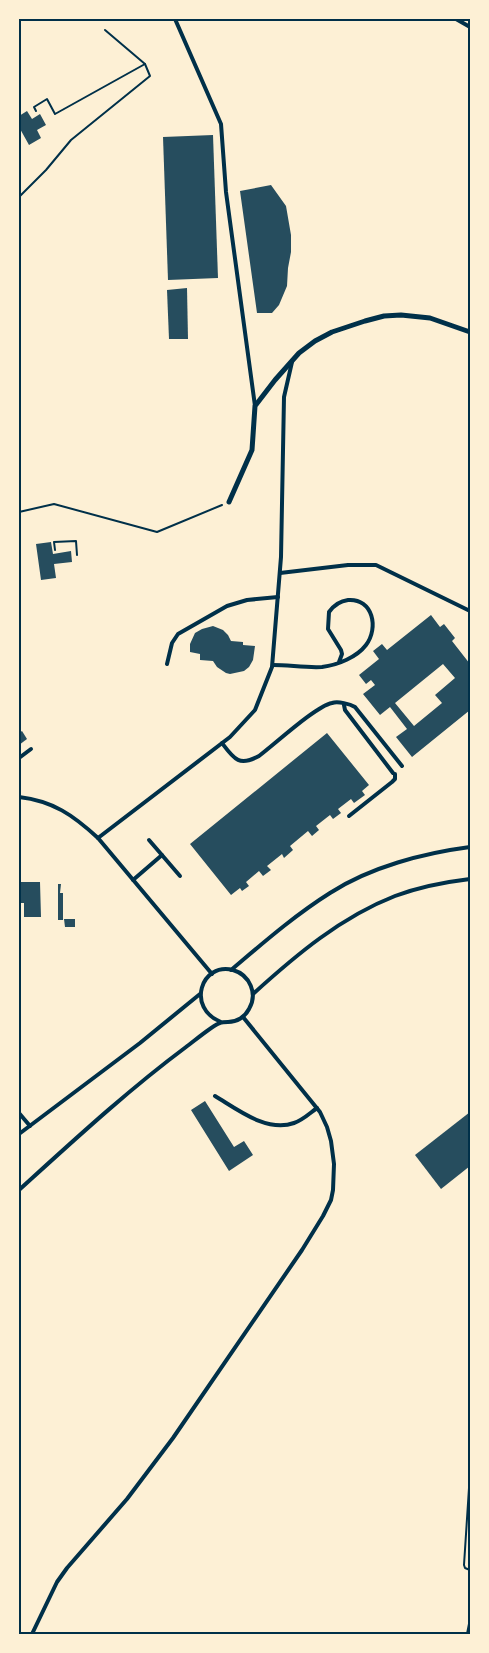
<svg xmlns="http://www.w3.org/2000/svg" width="489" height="1653" viewBox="0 0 489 1653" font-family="'Zilla Slab',serif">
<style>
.building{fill:#264d5e;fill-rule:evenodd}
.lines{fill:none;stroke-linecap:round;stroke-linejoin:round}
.path{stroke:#003049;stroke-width:2}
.service{stroke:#003049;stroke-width:4}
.minor{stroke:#003049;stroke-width:5}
.neatline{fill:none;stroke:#003049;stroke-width:2}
</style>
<rect width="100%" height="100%" fill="#fdf0d5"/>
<g class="building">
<polygon points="27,111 32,119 40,114 46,125 37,130 41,138 29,145 19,127 19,116"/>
<polygon points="213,135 218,278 168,280 163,137"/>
<polygon points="271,185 286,206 291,235 291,252 288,268 287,286 279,305 272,313 257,313 240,191"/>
<polygon points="187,288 188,339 169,339 167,290"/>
<polygon points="51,542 53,554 71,551 72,562 54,564 56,578 41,580 36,544"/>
<path d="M431 615 440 627 444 624 455 638 452 641 470 664V710L412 757 396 737 407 729 390 707 380 715 363 694 375 685 371 680 366 684 359 675 379 659 373 651 382 644 387 650ZM443 664 455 678 435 695 442 703 414 726 395 703Z"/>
<polygon points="213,626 223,630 228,635 231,641 243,642 243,645 255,646 253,660 249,667 244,671 230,674 226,673 217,667 213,661 200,660 200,654 190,652 190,644 195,633 202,629"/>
<polygon points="22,731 27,739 19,745 19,733"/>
<polygon points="327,733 369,785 362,791 365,795 354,803 351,799 338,809 341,813 333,819 330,815 316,826 319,830 312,836 308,831 290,846 293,850 284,858 282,854 267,866 271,870 263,876 259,871 246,882 249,886 242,891 240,888 231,895 190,844"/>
<polygon points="19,882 40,882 41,917 24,917 24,903 19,903"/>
<polygon points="58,884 61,884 60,893 63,893 63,920 58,920"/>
<polygon points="64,919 75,919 75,927 65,927"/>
<polygon points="205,1101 234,1147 244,1141 253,1155 229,1171 191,1110"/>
<polygon points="470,1112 470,1166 441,1189 415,1155"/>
</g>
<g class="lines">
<g class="path">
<polyline points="36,111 34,107 47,99 55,114 145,64"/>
<polyline points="19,197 46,170 71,140 150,76 145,64 105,30"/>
<polyline points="19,512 54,504 157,532 222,505"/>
<polyline points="55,550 54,542 76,541 77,555"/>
<polyline points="469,1488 464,1565 465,1568 470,1570"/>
</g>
<g class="service">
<polyline points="175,19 221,124 226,192 255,406"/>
<polyline points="456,19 470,27"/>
<polyline points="280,573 348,565 376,565 470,611"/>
<polyline points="167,664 172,643 178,634 227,606 247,600 278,597"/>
<path d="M273 665C289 665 306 668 322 667 338 665 357 657 366 645 379 628 373 598 348 600 340 601 334 605 329 612L328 629 341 650 342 654 339 662"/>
<polyline points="344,705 345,710 393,773"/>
<path d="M222 743C234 759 239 767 259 756 275 744 316 706 332 703 338 701 350 704 355 707L402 766"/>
<polyline points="19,758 31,749"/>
<path d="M19 797C53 801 73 815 98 838L212 974"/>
<polyline points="349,816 392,782 395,779 395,774"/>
<polyline points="98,838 230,737 255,710 272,667 281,557 284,397 292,362"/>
<polyline points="149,840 180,876"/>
<polyline points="133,880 162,855"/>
<path d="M231 970C263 943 295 915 330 893 370 867 424 853 470 847"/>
<path d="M253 994C296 955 341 917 395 896 419 887 445 882 470 879"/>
<path d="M215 1096C237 1109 267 1133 294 1123 303 1120 310 1113 317 1108"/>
<polyline points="19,1113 30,1126"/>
<polyline points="19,1134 140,1043 200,994"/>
<path d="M19 1190C73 1141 127 1091 186 1047 193 1042 213 1025 220 1023 222 1022 226 1022 228 1022 237 1022 245 1017 249 1009 258 994 250 975 233 970 201 962 186 1008 221 1022"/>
<polyline points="32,1634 57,1582 67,1568 127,1499 173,1438 302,1250 323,1216 331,1200 333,1190 334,1164 331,1141 327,1127 320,1112 243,1017"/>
<polyline points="468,1634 470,1624"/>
</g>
<polyline class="minor" points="229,502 252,450 255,406 275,380 299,353 315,341 332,332 365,321 384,316 401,315 430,318 470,332"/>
</g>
<rect width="489" height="1653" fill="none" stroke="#fdf0d5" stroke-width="40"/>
<rect x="20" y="20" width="449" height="1613" class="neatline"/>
</svg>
